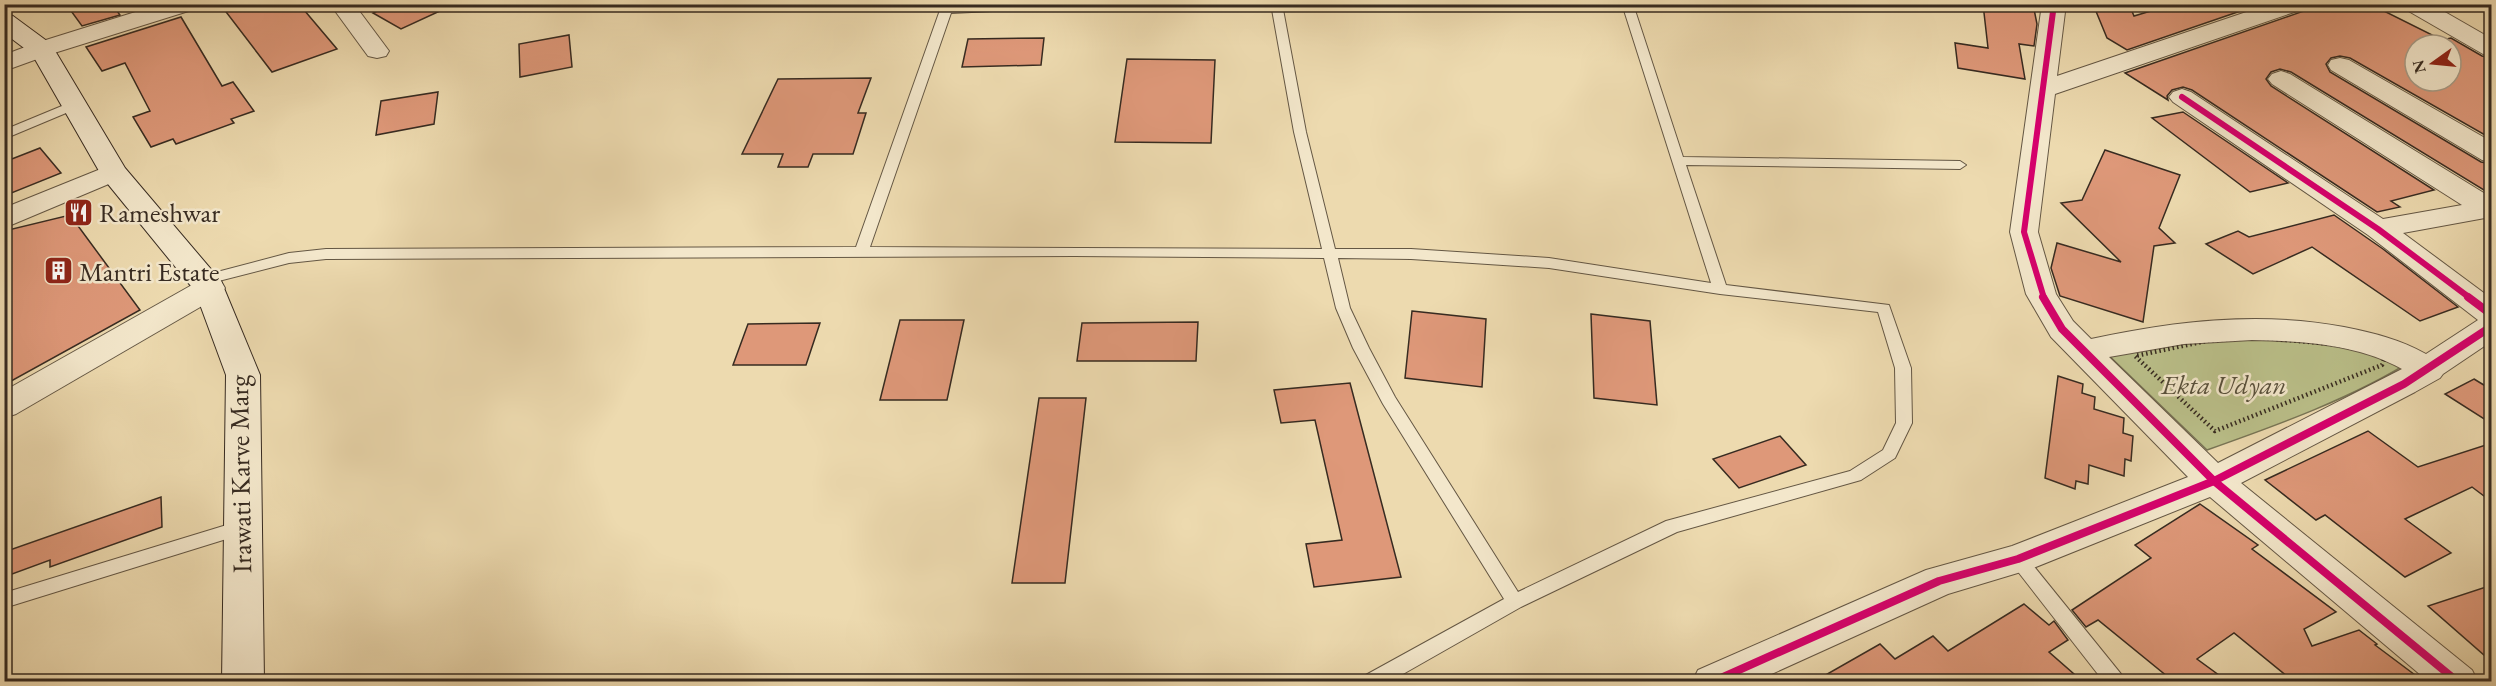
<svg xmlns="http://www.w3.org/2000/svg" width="2496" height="686" viewBox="0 0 2496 686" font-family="'EB Garamond',serif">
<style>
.green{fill:#babf89;stroke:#787555;stroke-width:1.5}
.building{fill:#de9879;stroke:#372b21;stroke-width:1.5;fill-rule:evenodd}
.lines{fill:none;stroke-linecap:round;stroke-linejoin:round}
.service-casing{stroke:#645744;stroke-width:2}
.minor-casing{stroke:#645744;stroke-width:2}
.secondary-casing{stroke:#372b21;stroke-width:2}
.path{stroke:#372b21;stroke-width:4.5;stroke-dasharray:1.5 3;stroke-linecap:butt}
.service{fill:#f3e7cb;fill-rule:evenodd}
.minor{fill:#f3e7cb;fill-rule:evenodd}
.secondary{fill:#f3e7cb;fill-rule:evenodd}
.cycleway-far1-casing{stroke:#f3e7cb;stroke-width:9}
.cycleway-casing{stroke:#f3e7cb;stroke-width:12}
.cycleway-far1{stroke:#d6006c;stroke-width:6}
.cycleway{stroke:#d6006c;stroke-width:8}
.labels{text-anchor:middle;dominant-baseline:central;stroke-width:5;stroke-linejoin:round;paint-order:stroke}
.poi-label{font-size:27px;fill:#372b21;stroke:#f3e7cb;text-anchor:start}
.park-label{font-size:27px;font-style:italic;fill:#58503b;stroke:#f3e7cb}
.street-label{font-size:27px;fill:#372b21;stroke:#f3e7cb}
</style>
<rect width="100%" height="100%" fill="#eddaaf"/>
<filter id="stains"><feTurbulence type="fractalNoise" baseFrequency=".00333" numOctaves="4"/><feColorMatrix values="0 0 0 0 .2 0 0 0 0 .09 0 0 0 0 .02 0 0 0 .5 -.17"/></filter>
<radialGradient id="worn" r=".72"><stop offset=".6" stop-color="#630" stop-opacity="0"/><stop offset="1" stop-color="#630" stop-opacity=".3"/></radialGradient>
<path class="green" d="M2214 328 2416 358C2356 397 2275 426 2207 450L2100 347Z"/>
<g class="building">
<polygon points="66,4 112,4 120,15 82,26"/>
<polygon points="220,4 299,4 337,49 272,72"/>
<polygon points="393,4 455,4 401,29 373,13"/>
<polygon points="1983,4 2033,4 2037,24 2034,46 2019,44 2025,79 1958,68 1955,43 1988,48"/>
<polygon points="2093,4 2129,4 2134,16 2174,4 2261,4 2127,50 2107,38"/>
<path d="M2308 4H2370L2442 40 2451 38 2482 56 2492 58V139L2350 58 2340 56 2331 58 2326 64 2330 72 2481 162 2492 164V195L2291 72 2280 69 2271 72 2266 79 2271 86 2434 190 2391 201 2400 207 2377 212 2192 90 2183 87 2172 90 2167 96 2168 100 2125 73 2304 11ZM2415 45H2451V81H2415Z"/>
<polygon points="181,17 222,86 233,82 254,111 231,119 234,123 176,144 173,139 151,147 133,117 150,111 125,63 102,71 86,47"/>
<polygon points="569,35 572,67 520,77 519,44"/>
<polygon points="1044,38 1041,65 962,67 968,39"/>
<polygon points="1127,59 1215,60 1211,143 1115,142"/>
<polygon points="871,78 858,113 866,113 853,154 813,154 808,167 778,167 783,154 742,154 778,79"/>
<polygon points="438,92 434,124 376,135 381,101"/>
<polygon points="2183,112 2288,183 2250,192 2152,118"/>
<polygon points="40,148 61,173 4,196 4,162"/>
<polygon points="2105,150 2180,175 2159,228 2175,243 2154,246 2143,322 2060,296 2051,268 2057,243 2121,262 2061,203 2082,200"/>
<polygon points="70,215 140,310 4,385 4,231"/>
<polygon points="2334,215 2383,249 2458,307 2420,321 2312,247 2253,274 2206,244 2238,231 2249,237"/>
<polygon points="1412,311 1486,319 1482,387 1405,378"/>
<polygon points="1591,314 1650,321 1657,405 1594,398"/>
<polygon points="900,320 964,320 947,400 880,400"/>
<polygon points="1198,322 1196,361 1077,361 1082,323"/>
<polygon points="820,323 806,365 733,365 748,324"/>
<polygon points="2058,376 2083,384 2082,393 2095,397 2094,409 2124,418 2123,433 2133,436 2131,461 2125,459 2124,476 2089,465 2088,484 2076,481 2075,489 2045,478"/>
<polygon points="2474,379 2492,390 2492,424 2445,394"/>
<polygon points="1350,383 1401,577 1314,587 1306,544 1342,540 1315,420 1281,423 1274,390"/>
<polygon points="1039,398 1086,398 1065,583 1012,583"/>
<polygon points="2368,431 2418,467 2492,443 2492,502 2472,487 2405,519 2451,553 2405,577 2325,515 2316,520 2265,480"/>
<polygon points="1780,436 1806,465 1739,488 1713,459"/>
<polygon points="161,497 162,527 50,567 50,560 4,577 4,552"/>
<polygon points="2200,504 2258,545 2252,549 2336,612 2304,629 2312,646 2359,630 2377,644 2375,645 2423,681 2293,681 2234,633 2197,659 2227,681 2173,681 2098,620 2086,627 2072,610 2151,558 2135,545"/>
<polygon points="2492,585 2492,662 2428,606"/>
<polygon points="2024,604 2049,625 2054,621 2068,640 2049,652 2082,681 1815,681 1880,644 1895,659 1933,636 1948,651"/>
</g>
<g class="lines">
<defs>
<g id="service">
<path d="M993 4H1082L1077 7 951 13 870 247 1322 249 1294 132 1271 4H1282L1306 132 1335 249H1411L1549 258 1711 283 1622 4H1633L1683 157 1960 161 1966 165 1960 169 1686 165 1726 285 1889 305 1911 368 1912 423 1895 458 1861 480 1677 532 1521 607 1389 682H1362L1364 676 1504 599 1383 404 1353 348 1336 308 1324 258 1074 256 326 259 289 263 203 285 196 280 198 277 289 253 326 249 856 247 940 10 946 7ZM1338 258 1411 259 1549 268 1720 294 1878 312 1895 368 1896 423 1883 450 1850 471 1666 521 1518 592 1395 397 1369 348 1350 308Z"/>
<polygon points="74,101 78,102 78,108 4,139 4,130"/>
<polygon points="243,520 249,522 252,527 249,532 4,608 4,593"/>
<polygon points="2018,552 2024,554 2121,674 2123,682 2104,682 2012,564 2009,559 2012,554"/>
</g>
<g id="minor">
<polygon points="161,4 198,4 195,9 51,54 4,71 4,55 33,44"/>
<polygon points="330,4 354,4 389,51 386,56 377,58 368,56"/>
<path d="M2042 4H2066L2057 76 2270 4H2306L2303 9 2055 94 2038 232 2056 294 2073 321 2091 339C2175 321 2259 311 2344 327 2374 333 2399 339 2426 354L2478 320 2368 235 2173 102 2169 97 2173 92 2182 89 2191 92 2383 219 2462 205 2272 84 2268 79 2272 74 2281 71 2290 74 2492 198V220L2485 218 2403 233 2492 299V341L2443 374 2440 378 2415 392 2241 483 2472 670 2478 682H2429L2210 497 2031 569 1948 594 1754 682H1692L1698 670 1926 570 2012 546 2188 477 2051 337 2026 294 2010 232ZM2252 340C2302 341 2358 344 2402 369L2218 463 2109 357 2184 344Z"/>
<polygon points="2402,4 2431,4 2492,39 2492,56 2483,54 2405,9"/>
<polygon points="2340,58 2349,60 2492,142 2492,162 2482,160 2331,70 2328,65 2331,60"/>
<polygon points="113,164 123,166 127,172 123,178 4,228 4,208"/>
<polygon points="210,278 221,281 225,288 221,295 16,414 4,418 4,391 199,281"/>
</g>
<polygon id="secondary" points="4,14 13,16 51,44 125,168 221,281 260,375 264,682 222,682 226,375 195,291 103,178 32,54 4,33"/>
</defs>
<use href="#service" class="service-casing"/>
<use href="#minor" class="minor-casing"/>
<use href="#secondary" class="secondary-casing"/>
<polygon class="path" points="2254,337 2332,344 2386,354 2382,365 2215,431 2135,356 2206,341"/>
<use href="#service" class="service"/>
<use href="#minor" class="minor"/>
<use href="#secondary" class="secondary"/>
<defs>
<g id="cycleway-far1">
<polyline points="2182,97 2378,229 2470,298"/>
<polyline points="2044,298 2024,232 2054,4"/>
</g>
<g id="cycleway">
<polyline points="2043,297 2062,329 2214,481 2458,682"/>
<polyline points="2468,297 2492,315"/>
<polyline points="1712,682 1939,581 2018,559 2214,481 2404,384 2492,326"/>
</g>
</defs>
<use href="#cycleway-far1" class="cycleway-far1-casing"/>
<use href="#cycleway" class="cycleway-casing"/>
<use href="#cycleway-far1" class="cycleway-far1"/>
<use href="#cycleway" class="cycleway"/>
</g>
<defs>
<symbol id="restaurant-square" viewBox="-11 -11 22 22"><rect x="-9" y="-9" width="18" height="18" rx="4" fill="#8f2418" stroke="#f3e7cb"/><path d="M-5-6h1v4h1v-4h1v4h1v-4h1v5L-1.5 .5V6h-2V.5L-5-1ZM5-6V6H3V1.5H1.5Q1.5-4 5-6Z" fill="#fff"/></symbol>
<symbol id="building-square" viewBox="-11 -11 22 22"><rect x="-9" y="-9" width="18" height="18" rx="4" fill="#8f2418" stroke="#f3e7cb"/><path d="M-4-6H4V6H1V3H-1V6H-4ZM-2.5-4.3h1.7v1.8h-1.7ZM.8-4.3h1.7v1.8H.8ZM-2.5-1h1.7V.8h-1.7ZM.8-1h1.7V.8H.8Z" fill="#fff"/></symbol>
</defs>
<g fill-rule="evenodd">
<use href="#restaurant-square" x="62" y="196" width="33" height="33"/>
<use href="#building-square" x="42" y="254" width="33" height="33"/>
</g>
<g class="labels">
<g class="poi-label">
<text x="99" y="212">Rameshwar</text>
<text x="79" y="271">Mantri Estate</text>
</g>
<g class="park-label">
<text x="2224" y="384">Ekta Udyan</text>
</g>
<g class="street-label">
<text transform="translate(240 474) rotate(-91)">Irawati Karve Marg</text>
</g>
</g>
<rect width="2496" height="686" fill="none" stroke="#eddaaf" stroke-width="24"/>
<rect x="6" y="6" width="2484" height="674" fill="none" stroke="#372b21" stroke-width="3"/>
<rect x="12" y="12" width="2472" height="662" fill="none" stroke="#372b21" stroke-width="1.5"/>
<g transform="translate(2433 63) rotate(255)"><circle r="28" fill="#f3e7cb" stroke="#a89c87" stroke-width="1.5"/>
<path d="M0-4.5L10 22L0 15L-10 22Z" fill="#8f2418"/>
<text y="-9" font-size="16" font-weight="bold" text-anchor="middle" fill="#372b21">N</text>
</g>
<rect width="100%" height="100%" filter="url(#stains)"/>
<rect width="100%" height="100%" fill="url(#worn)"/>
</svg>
